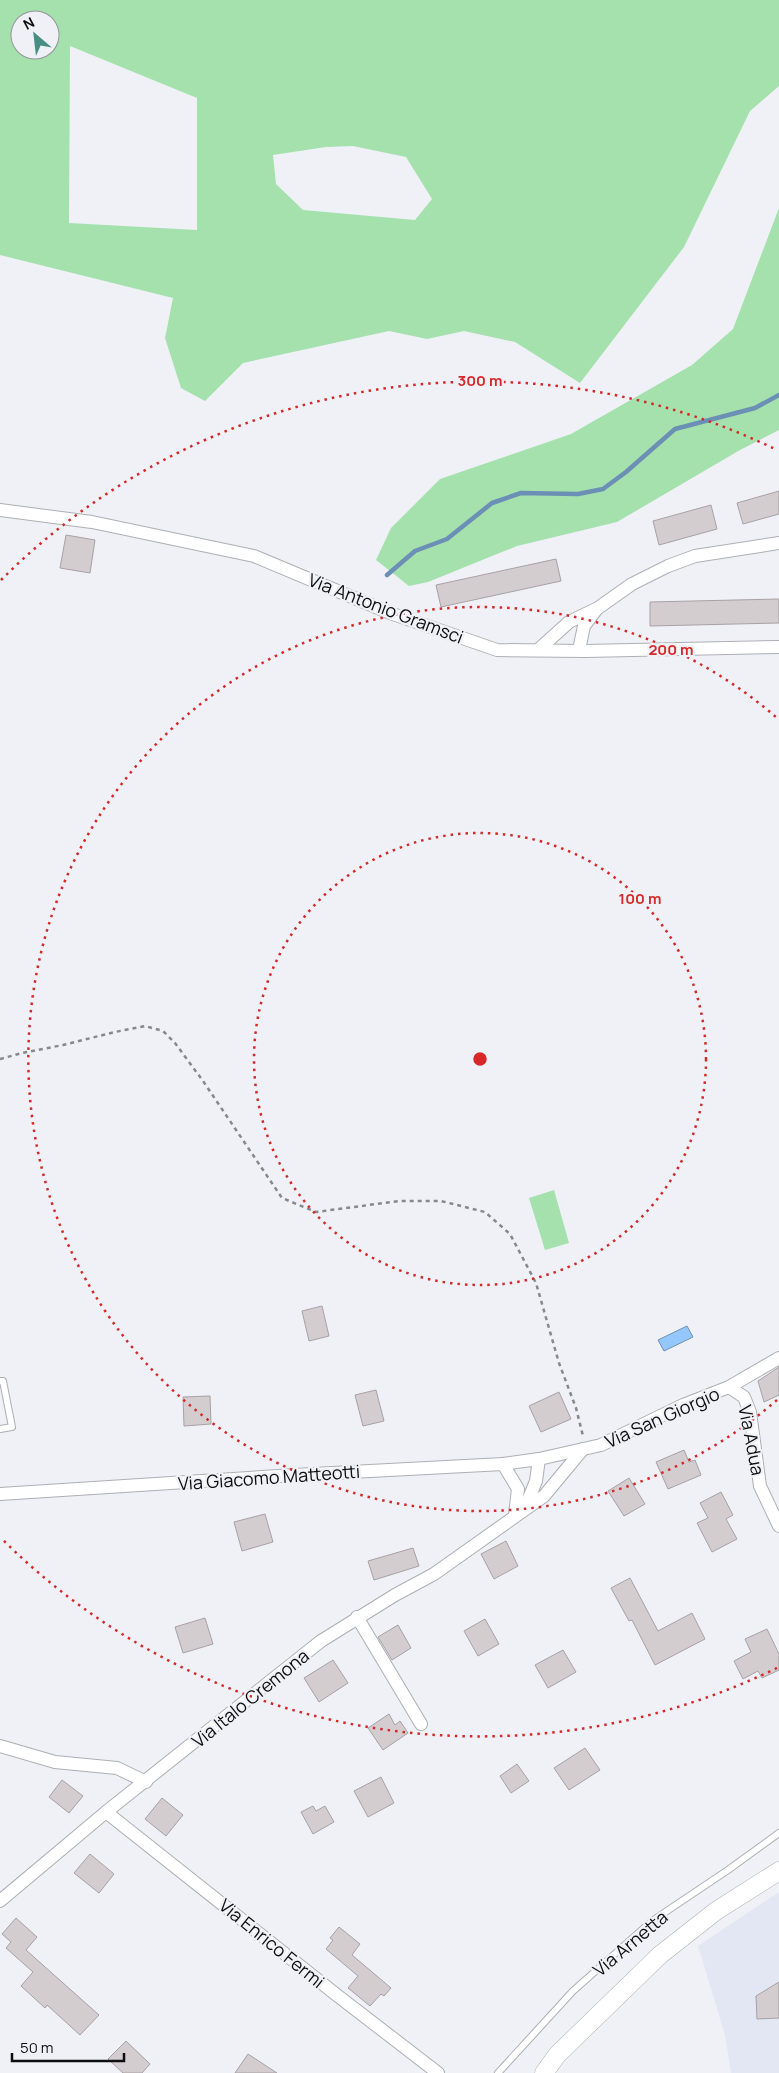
<svg xmlns="http://www.w3.org/2000/svg" width="779" height="2073" viewBox="0 0 779 2073" font-family="Manrope,sans-serif">
<style>
.built{fill:#e3e7f4}
.green{fill:#a4e1ad;fill-rule:evenodd}
.water{fill:#94c8fc;stroke:#6c90b5}
.lines{fill:none;stroke-linecap:round;stroke-linejoin:round}
.stream{stroke:#6c90b5;stroke-width:4.5}
.building{fill:#d4cdd0;stroke:#a7a1a4}
.lane-casing{stroke:#adafb4;stroke-width:8}
.street-casing{stroke:#adafb4;stroke-width:14}
.secondary-casing{stroke:#adafb4;stroke-width:19}
.path{stroke:#87888c;stroke-width:2.5;stroke-dasharray:4 4;stroke-linecap:butt}
.lane{stroke:#fff;stroke-width:6}
.street{stroke:#fff;stroke-width:12}
.secondary{stroke:#fff;stroke-width:18}
.ring{fill:none;stroke:#d62828;stroke-width:2.5;stroke-dasharray:2.5 5}
.labels{text-anchor:middle;dominant-baseline:central;stroke-width:4.5;stroke-linejoin:round;paint-order:stroke}
.street-label{font-size:18px;fill:#0e0e10;stroke:#eff1f7}
.centre{fill:#d62828;stroke:#eff1f7;stroke-width:2.5}
.ring-label{font-size:15px;text-anchor:middle;font-weight:bold;fill:#d62828;stroke:#eff1f7;stroke-width:4.5;stroke-linejoin:round;paint-order:stroke}
</style>
<rect width="100%" height="100%" fill="#eff1f7"/>
<polygon class="built" points="779,1892 779,2073 731,2073 725,2035 698,1946"/>
<g class="green">
<path d="M0 0H779V86L750 111 684 247 580 383 515 342 464 331 427 339 389 331 243 363 205 401 181 388 165 338 173 298 0 255ZM20 20H50V50H20ZM70 46 197 98V230L69 223ZM353 146 406 157 432 199 415 220 303 210 276 184 273 155 326 147Z"/>
<polygon points="779,208 779,430 740,450 617,522 517,546 428,582 409,586 376,560 391,528 440,479 571,434 692,365 733,329"/>
<polygon points="554,1190 569,1243 545,1250 529,1198"/>
</g>
<polygon class="water" points="687,1326 693,1337 664,1351 658,1340"/>
<g class="lines">
<polyline class="stream" points="387,575 415,551 447,539 492,503 521,493 578,494 603,489 626,472 675,429 755,408 779,395"/>
</g>
<g class="building">
<polygon points="779,491 779,514 743,524 737,503"/>
<polygon points="711,505 717,529 659,545 653,521"/>
<polygon points="66,535 95,540 90,573 60,568"/>
<polygon points="556,559 561,581 441,607 436,585"/>
<polygon points="779,599 779,623 650,626 650,602"/>
<polygon points="322,1306 329,1336 309,1341 302,1311"/>
<polygon points="779,1367 779,1395 764,1402 758,1381"/>
<polygon points="376,1390 384,1421 363,1426 355,1395"/>
<polygon points="559,1392 571,1419 541,1432 529,1406"/>
<polygon points="210,1396 211,1424 184,1426 183,1397"/>
<polygon points="684,1450 689,1462 695,1460 701,1475 668,1489 656,1462"/>
<polygon points="629,1478 645,1504 624,1516 608,1491"/>
<polygon points="721,1492 733,1515 726,1519 737,1539 712,1552 697,1523 708,1518 700,1503"/>
<polygon points="265,1514 273,1542 242,1551 234,1522"/>
<polygon points="506,1541 518,1566 494,1579 481,1554"/>
<polygon points="413,1548 419,1566 374,1580 368,1561"/>
<polygon points="630,1578 658,1631 692,1613 705,1639 655,1665 632,1620 629,1621 611,1588"/>
<polygon points="205,1618 213,1644 183,1653 175,1627"/>
<polygon points="485,1619 499,1644 478,1656 464,1631"/>
<polygon points="398,1625 411,1648 392,1660 378,1637"/>
<polygon points="767,1629 779,1654 779,1670 762,1678 758,1671 743,1679 734,1661 751,1652 745,1639"/>
<polygon points="563,1650 576,1672 548,1688 535,1665"/>
<polygon points="333,1660 348,1683 319,1702 304,1678"/>
<polygon points="389,1714 395,1725 400,1721 408,1733 383,1750 368,1728"/>
<polygon points="585,1748 600,1770 569,1790 554,1768"/>
<polygon points="517,1764 529,1781 511,1793 500,1776"/>
<polygon points="381,1777 394,1803 368,1817 354,1791"/>
<polygon points="62,1780 83,1796 69,1813 49,1797"/>
<polygon points="162,1798 183,1815 166,1836 145,1819"/>
<polygon points="313,1806 316,1811 325,1806 334,1822 313,1834 301,1812"/>
<polygon points="90,1854 114,1874 99,1893 74,1873"/>
<polygon points="16,1918 37,1937 26,1950 99,2015 80,2035 47,2005 45,2008 21,1986 33,1972 6,1948 11,1942 2,1934"/>
<polygon points="339,1927 360,1944 352,1955 391,1988 384,1996 381,1994 370,2006 348,1988 358,1976 326,1949 333,1940 330,1938"/>
<polygon points="779,1982 779,2018 757,2019 756,1996"/>
<polygon points="126,2041 150,2064 142,2073 123,2073 108,2059"/>
<polygon points="248,2054 277,2073 235,2073"/>
</g>
<g class="lines">
<defs>
<g id="lane">
<polyline points="0,1381 3,1381 12,1427 0,1429"/>
<polyline points="498,2073 573,1991 652,1921 728,1870 779,1833"/>
</g>
<g id="street">
<polyline points="0,510 92,522 254,556 390,613 497,650 585,651 779,647"/>
<polyline points="538,650 569,622 598,608 632,584 668,566 695,556 779,543"/>
<polyline points="579,650 584,626 596,610"/>
<polyline points="729,1387 744,1397 750,1412 760,1486 779,1526"/>
<polyline points="503,1464 518,1489 515,1515"/>
<polyline points="0,1494 294,1475 503,1464 539,1459 601,1445 683,1405 729,1387 779,1358"/>
<polyline points="525,1508 536,1481 539,1459"/>
<polyline points="357,1617 421,1724"/>
<polyline points="0,1746 55,1762 117,1768 146,1782"/>
<polyline points="106,1812 338,1996 438,2073"/>
<polyline points="0,1901 106,1812 321,1641 395,1595 434,1574 544,1496 583,1449"/>
</g>
<polyline id="secondary" points="544,2073 557,2055 660,1955 716,1911 779,1871"/>
</defs>
<use href="#lane" class="lane-casing"/>
<use href="#street" class="street-casing"/>
<use href="#secondary" class="secondary-casing"/>
<polyline class="path" points="0,1059 22,1053 63,1045 115,1032 145,1026 163,1031 175,1043 203,1081 282,1198 316,1212 399,1201 441,1201 485,1212 510,1234 536,1283 559,1363 576,1408 583,1436"/>
<use href="#lane" class="lane"/>
<use href="#street" class="street"/>
<use href="#secondary" class="secondary"/>
</g>
<g class="ring">
<circle cx="480" cy="1059" r="226"/>
<path d="M777 1400A452 452 0 1 1 777 718"/>
<path d="M777 1668A678 678 0 0 1 1 1538M1 580A678 678 0 0 1 777 450"/>
</g>
<g class="labels">
<g class="street-label">
<text transform="translate(386 608) rotate(21)">Via Antonio Gramsci</text>
<text transform="translate(662 1417) rotate(-24)">Via San Giorgio</text>
<text transform="translate(752 1440) rotate(79)">Via Adua</text>
<text transform="translate(269 1477) rotate(-4)">Via Giacomo Matteotti</text>
<text transform="translate(250 1698) rotate(-39)">Via Italo Cremona</text>
<text transform="translate(272 1943) rotate(39)">Via Enrico Fermi</text>
<text transform="translate(630 1943) rotate(-40)">Via Arnetta</text>
</g>
</g>
<circle cx="480" cy="1059" r="8" class="centre"/>
<g class="ring-label">
<text x="480" y="386">300 m</text>
<text x="671" y="655">200 m</text>
<text x="640" y="904">100 m</text>
</g>
<g transform="translate(35 35) rotate(332)"><circle r="24" fill="#eff1f7" stroke="#95969b"/>
<path d="M0-4L9 19L0 12L-9 19Z" fill="#498e85"/>
<text y="-8" font-size="14" font-weight="bold" text-anchor="middle" fill="#0e0e10">N</text>
</g>
<path d="M12 2053v8h112v-8" fill="none" stroke="#0e0e10" stroke-width="2.5"/>
<text x="20" y="2053" font-size="15" fill="#0e0e10" stroke="#eff1f7" stroke-width="4" paint-order="stroke">50 m</text>
</svg>
